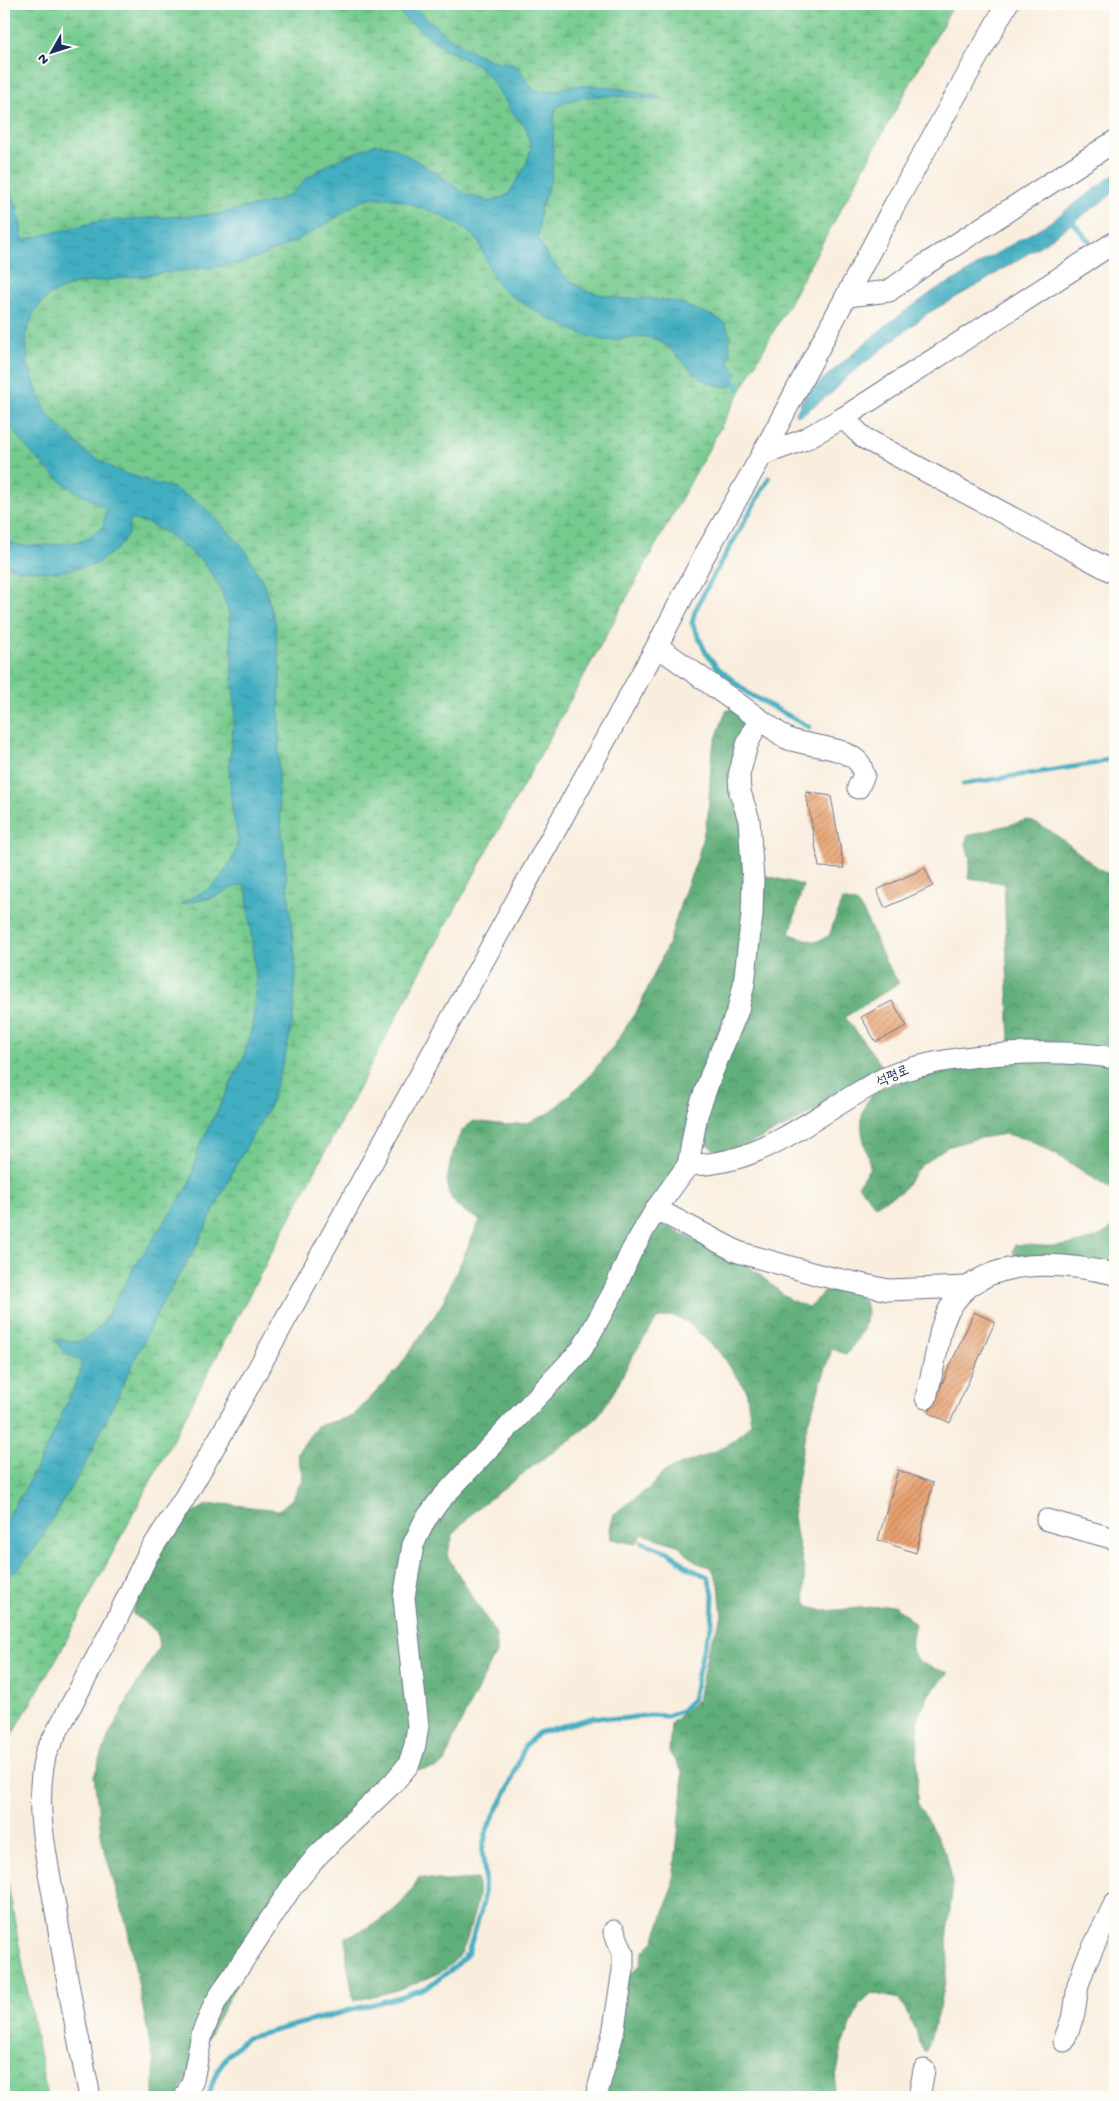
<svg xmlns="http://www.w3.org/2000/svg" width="1119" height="2101" viewBox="0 0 1119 2101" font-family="'Gochi Hand','Poor Story',sans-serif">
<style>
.forest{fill:url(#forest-crowns);stroke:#3e6e6c}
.wetland{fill:url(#wetland-marsh);stroke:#487c76}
.water{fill:url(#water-ripples);stroke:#2f6e90}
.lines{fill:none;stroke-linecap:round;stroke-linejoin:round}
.stream{stroke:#43aec1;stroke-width:5}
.building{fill:url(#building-hatch)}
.minor-casing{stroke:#69728b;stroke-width:23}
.minor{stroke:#fff;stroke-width:21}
.labels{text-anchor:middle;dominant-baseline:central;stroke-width:5;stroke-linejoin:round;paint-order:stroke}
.street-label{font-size:14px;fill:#1b2f5e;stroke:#fdfcf7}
</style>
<defs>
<pattern id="forest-crowns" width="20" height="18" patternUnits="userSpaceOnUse" patternTransform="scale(1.25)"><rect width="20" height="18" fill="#60ae79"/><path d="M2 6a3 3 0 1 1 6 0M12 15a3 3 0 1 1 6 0" fill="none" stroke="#4e8e66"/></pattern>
<pattern id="wetland-marsh" width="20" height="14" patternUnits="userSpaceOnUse" patternTransform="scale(1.25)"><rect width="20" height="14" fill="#75ca8e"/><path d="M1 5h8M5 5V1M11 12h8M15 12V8" fill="none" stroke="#5fa477"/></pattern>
<pattern id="water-ripples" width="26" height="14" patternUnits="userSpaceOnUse" patternTransform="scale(1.25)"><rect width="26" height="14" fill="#43aec1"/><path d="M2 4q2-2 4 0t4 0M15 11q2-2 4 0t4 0" fill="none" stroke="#378ea0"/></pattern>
<pattern id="building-hatch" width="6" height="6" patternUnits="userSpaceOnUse" patternTransform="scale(1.25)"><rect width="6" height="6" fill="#e89f6c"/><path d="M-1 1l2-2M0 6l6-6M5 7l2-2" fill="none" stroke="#bb825c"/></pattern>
</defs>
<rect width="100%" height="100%" fill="#fdfcf7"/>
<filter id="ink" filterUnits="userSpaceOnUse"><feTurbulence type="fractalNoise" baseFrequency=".02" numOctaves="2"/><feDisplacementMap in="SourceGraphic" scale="10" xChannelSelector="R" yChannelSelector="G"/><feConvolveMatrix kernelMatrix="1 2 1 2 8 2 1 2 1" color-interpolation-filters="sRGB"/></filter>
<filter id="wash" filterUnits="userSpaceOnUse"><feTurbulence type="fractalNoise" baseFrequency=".0096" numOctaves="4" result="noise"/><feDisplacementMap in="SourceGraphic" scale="20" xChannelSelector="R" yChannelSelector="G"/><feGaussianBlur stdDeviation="1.12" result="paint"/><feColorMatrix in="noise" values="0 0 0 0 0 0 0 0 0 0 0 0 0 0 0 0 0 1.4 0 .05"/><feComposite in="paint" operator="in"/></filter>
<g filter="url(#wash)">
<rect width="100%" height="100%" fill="#f9eede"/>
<g class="forest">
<path d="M735 708 744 719 745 733 740 814 747 871 803 885 790 934 815 942 829 936 842 900 856 903 864 913 885 961 899 983 845 1017 886 1071 791 1124 732 1152 716 1151 704 1142 703 1127 682 1153 659 1222 755 1271 790 1300 808 1307 822 1294 836 1286C842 1288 850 1289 855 1293 880 1308 860 1338 846 1354L832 1349 806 1429 795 1493 793 1517 804 1569 805 1598 809 1607 824 1611 895 1605 915 1624C905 1659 918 1664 949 1673L929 1694 918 1717 917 1802 946 1853 953 1884 947 1934 948 1965 942 1998 926 2053 919 2043 916 2029 899 1999 872 1993 859 2005 842 2048 832 2097H601L628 1976 640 1965 643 1952 654 1941 672 1890 683 1789 682 1771 669 1752 671 1723 698 1700 708 1649 722 1616 719 1585 712 1568 695 1562 680 1546 643 1534 635 1544 611 1539 610 1529 614 1514C625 1505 637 1497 648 1489 656 1483 658 1475 668 1470 701 1455 726 1454 751 1423L746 1389 719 1352 687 1322 672 1315 657 1319 632 1357 615 1390 597 1418 573 1438 533 1466 479 1507 454 1532 447 1556 496 1634V1653L454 1737 445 1763 436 1768 394 1772 295 1873 177 2097H154V2064L127 1927 102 1841 94 1776 109 1735 135 1687 159 1648 157 1632 132 1613 146 1578 179 1522 206 1505 224 1504 279 1510 292 1499 303 1478 297 1453 317 1426 353 1416 398 1369 441 1306 480 1220C466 1212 457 1210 449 1194 443 1182 455 1142 462 1131 465 1127 470 1124 474 1121L505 1125 527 1123 548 1114 587 1079 615 1044 639 1007 669 942 682 899 698 857 708 815 712 750 726 711Z"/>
<path d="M1027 820C1062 831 1083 863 1115 877V1196L1113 1191 1067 1161 1030 1140 1005 1134 974 1139 947 1147 920 1166 902 1191 875 1205 858 1185 870 1167C867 1148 856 1126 865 1106 867 1100 873 1095 876 1090L1010 1044 1004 883 968 878 970 859 966 845 967 836Z"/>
<path d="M1115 1226V1270L1021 1262 1013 1253 1015 1245C1025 1244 1034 1246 1043 1246 1069 1247 1095 1242 1115 1226Z"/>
<path d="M419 1877 445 1881 477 1879C480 1895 477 1904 472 1920 469 1932 466 1947 459 1956 437 1983 385 1993 354 2001L347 1963 346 1937C378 1925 404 1908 419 1877Z"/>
</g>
<g class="wetland">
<polygon points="4,4 954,4 415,982 58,1656 4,1749"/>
<polygon points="4,1863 42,2069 47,2097 4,2097"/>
</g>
<g class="water">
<path d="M393 4H411C433 26 458 47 488 59 496 62 507 61 515 65 526 71 525 90 540 91 553 93 564 86 577 86 607 85 636 91 664 99 631 99 584 88 556 108L554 119 552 177 540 209 538 240 550 260 569 280 586 291 623 299 648 298 676 302 715 317 725 323 730 336 729 364 737 373 730 387C723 386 714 385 707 382 685 372 676 345 652 338 634 333 618 342 603 340 575 335 533 310 508 294 491 283 488 259 479 243 466 221 402 197 377 197 360 197 339 217 324 225 297 241 268 255 238 264L75 284 49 295 34 312 26 334 28 363 36 388 47 413 65 432 87 453 120 472 172 488 201 504 244 548 264 584 275 622 280 671 278 794 296 967 293 1019 285 1056 269 1107 236 1165 196 1247 160 1307 85 1464 35 1548 19 1568 4 1579V1522L24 1491 53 1435 81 1370 80 1360 65 1354 54 1339 78 1342 91 1335 103 1323 133 1269 188 1187 194 1170 198 1149 244 1057 253 1022 256 981 246 885C236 884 226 892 216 896 204 900 193 902 180 904L209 889 220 879 233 858 238 841 232 809 229 767 235 710 229 613 220 587 204 563 173 537 148 523 130 519 128 534 117 549 94 565 58 572 19 570 4 565V541L23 546 53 545 83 541 103 527 106 509C95 501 82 496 70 488 44 468 19 443 4 414V182C20 205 18 215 23 240L100 221 218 214 279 200 294 192 306 179 332 162 376 144 393 147 435 172 464 193 489 202 508 195 526 165 531 148 526 128 512 112 494 83 477 65 445 49 405 18Z"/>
<polygon points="1115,174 1115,192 1049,240 983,282 928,313 849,375 833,392 801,415 795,415 805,395 885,326 935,290 962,276 985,260 1050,222"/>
</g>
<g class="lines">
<g class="stream">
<polyline points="1070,219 1089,241"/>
<polyline points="730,377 739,389"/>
<polyline points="769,478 705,591 695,611 692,623 706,653 718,668 749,694 809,727"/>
<polyline points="963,784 1098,763 1115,756"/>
<path d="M209 2097C213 2072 226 2053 247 2038L403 1996 428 1987 456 1966 468 1953 483 1903 485 1875 482 1851 487 1829 509 1787 525 1746 538 1733 595 1717 620 1719 650 1715 667 1716 681 1711 693 1699 702 1654 712 1623 713 1594 708 1577 689 1568 671 1553 642 1542"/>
</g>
</g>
<g id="blocks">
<g class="building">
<polygon points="806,792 831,796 844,868 819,867"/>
<polygon points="925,868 933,886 885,908 877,890"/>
<polygon points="892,1001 907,1026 876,1042 861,1017"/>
<polygon points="974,1312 995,1322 950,1423 929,1413"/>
<polygon points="898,1470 933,1483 916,1553 878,1540"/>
</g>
</g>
</g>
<g filter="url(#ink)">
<use href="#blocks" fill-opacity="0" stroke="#69728b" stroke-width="1"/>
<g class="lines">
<defs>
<g id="minor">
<polyline points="848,296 889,291 926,264 1115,141"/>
<polyline points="843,418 864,438 1115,573"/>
<polyline points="762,455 803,440 843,418 1115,242"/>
<path d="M657 646 786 738C806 747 846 745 860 764 862 766 862 772 864 775L858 788"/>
<path d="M688 1165C705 1165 720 1163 737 1158 786 1144 836 1102 883 1079 939 1052 1054 1048 1115 1058"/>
<polyline points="656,1209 738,1252 819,1275 888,1290 966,1287"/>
<path d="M926 1398C930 1381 934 1365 937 1349 939 1340 940 1331 943 1323 968 1253 1057 1261 1115 1274"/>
<polyline points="1047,1520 1115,1539"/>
<polyline points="1064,2041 1074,2014 1078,1985 1086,1962 1115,1903"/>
<path d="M90 2097C77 2034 65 1970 55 1906 46 1854 33 1804 46 1752L114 1625 147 1556 184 1499 231 1418 657 646 704 556 762 455 895 204 1007 4"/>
<polyline points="185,2097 193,2080 202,2034 215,2003 291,1888 318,1855 394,1782 409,1764 415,1745 418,1726 404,1598 413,1545 425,1520 440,1500 582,1349 613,1293 631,1252 656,1209 688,1165 697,1115 711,1075 738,1010 744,984 752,915 753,880 749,820 740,792 739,775 747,745 759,719"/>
<polyline points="596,2097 613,2034 623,1970 623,1953 614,1931"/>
<polyline points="919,2097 924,2070"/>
</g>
</defs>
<use href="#minor" class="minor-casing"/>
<use href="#minor" class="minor"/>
</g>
</g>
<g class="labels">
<g class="street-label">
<text transform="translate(893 1077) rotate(-23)">석평로</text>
</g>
</g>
<rect width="1119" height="2101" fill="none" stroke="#fdfcf7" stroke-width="20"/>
<g transform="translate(52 52) rotate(231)" stroke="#fdfcf7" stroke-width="4" paint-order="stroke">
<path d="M0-4L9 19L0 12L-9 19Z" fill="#1b2f5e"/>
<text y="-8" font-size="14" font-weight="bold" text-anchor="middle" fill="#1b2f5e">N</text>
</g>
</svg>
